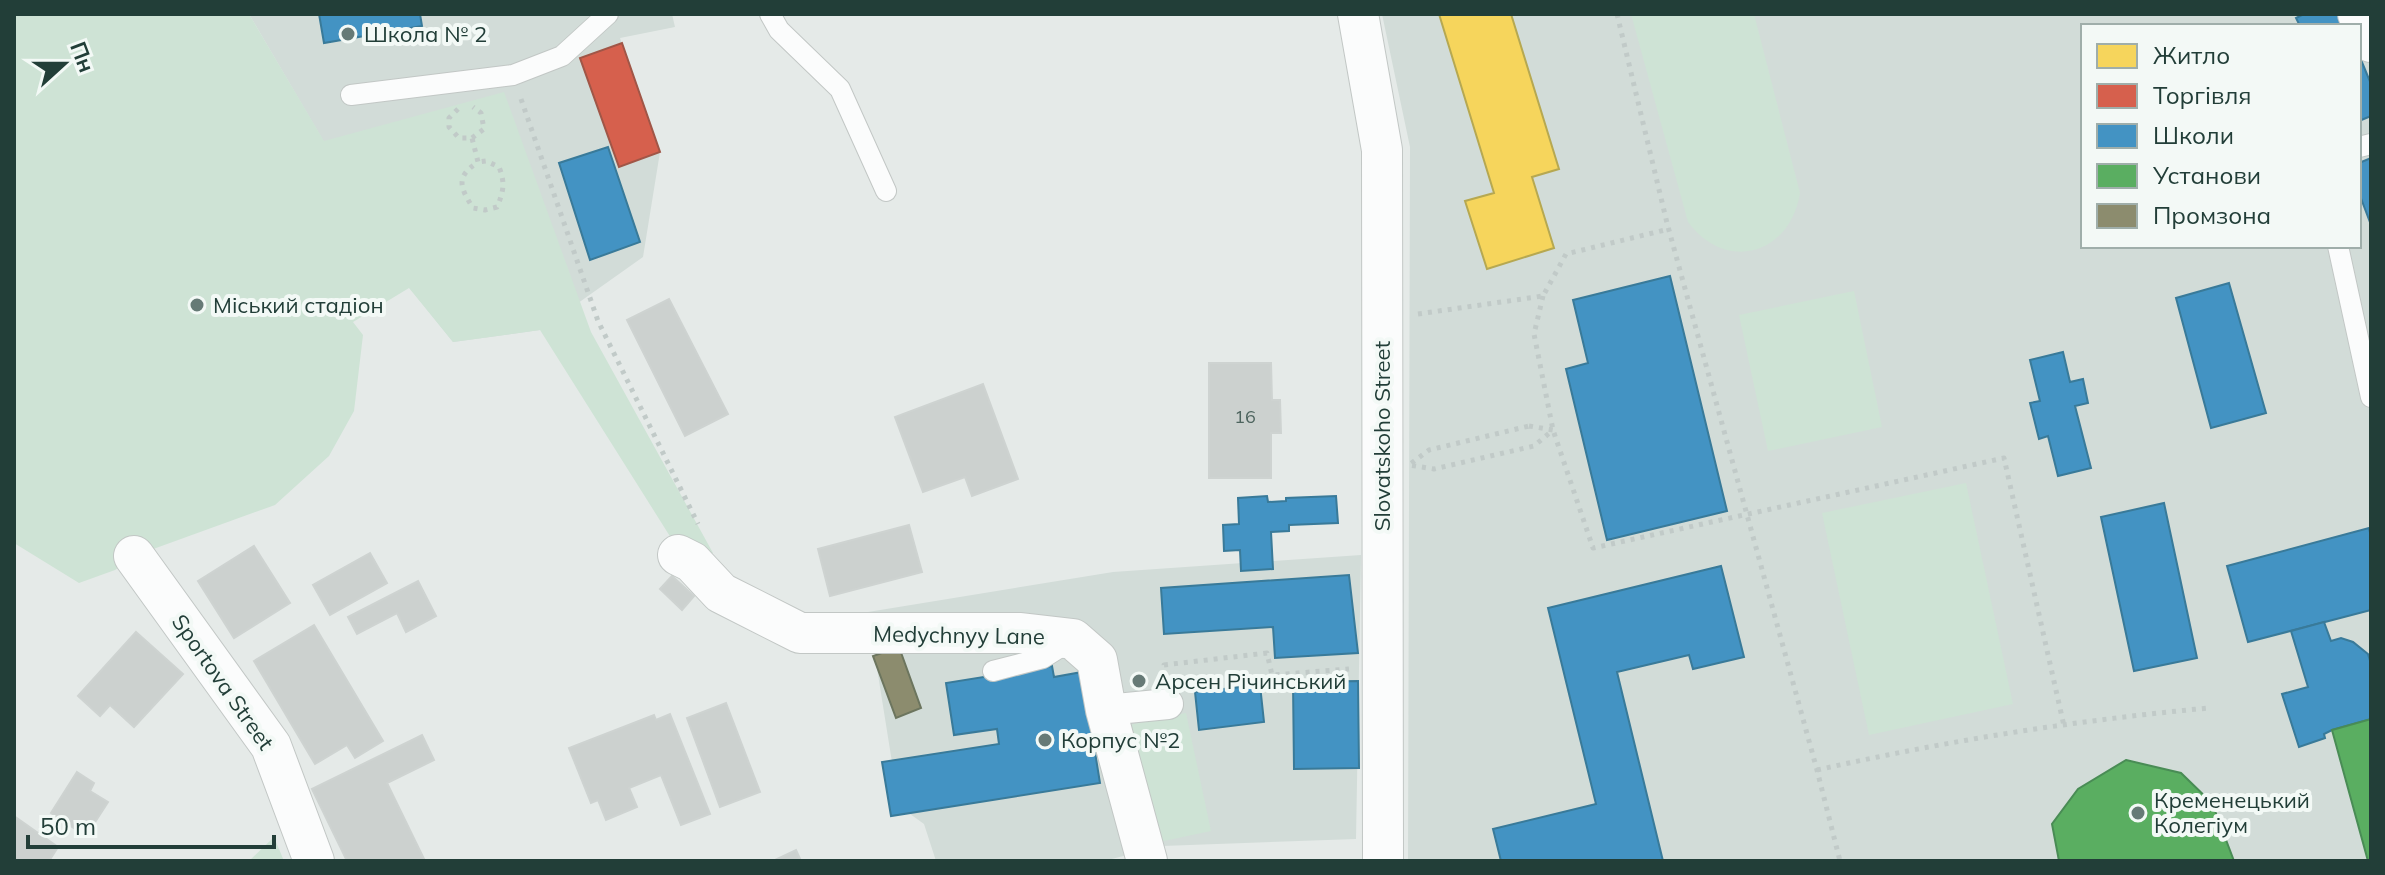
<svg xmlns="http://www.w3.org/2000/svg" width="2385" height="875" viewBox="0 0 2385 875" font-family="Mulish,sans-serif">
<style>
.built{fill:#d2dcd8;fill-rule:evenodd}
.green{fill:#cee3d5}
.homes{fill:#f6d55c;stroke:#b6a851;stroke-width:2}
.shops{fill:#d6604d;stroke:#a05647;stroke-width:2}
.schools{fill:#4393c3;stroke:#397a99;stroke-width:2}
.public{fill:#5aae61;stroke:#498c55;stroke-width:2}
.industry{fill:#8c8c6e;stroke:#6c755e;stroke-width:2}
.building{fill:#ccd1cf;stroke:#ced3d1;stroke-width:2}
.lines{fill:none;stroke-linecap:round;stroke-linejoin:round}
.service-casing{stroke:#c2c7c5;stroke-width:22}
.pedestrian-casing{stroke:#c2c7c5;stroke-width:32}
.minor-casing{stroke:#c2c7c5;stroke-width:42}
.path{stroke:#c1cac8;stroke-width:5;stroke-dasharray:4 6;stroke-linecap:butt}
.service{stroke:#fbfcfc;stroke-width:20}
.pedestrian{stroke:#fbfcfc;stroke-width:30}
.minor{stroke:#fbfcfc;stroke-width:40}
.poi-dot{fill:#667a76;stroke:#f3f9f6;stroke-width:3}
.labels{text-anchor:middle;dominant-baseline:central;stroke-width:8;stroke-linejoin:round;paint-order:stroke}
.number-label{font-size:18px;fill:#4d645e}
.poi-label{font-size:22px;fill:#223e38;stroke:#f3f9f6;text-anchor:start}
.street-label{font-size:22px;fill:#223e38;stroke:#f3f9f6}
</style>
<rect width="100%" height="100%" fill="#e5eae8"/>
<g class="built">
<polygon points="249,14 672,14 675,27 620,38 660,152 643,257 540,330 453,342 409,287"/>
<path d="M1382 14H2358L2371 42V861H1408L1410 147ZM2083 26H2359V246H2083Z"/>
<polygon points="1361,555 1356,839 1162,846 1104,861 936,861 924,824 899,806 868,612 1113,572"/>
</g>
<g class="green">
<polygon points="14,14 249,14 324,141 504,92 591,332 713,553 683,557 540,330 453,342 409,288 353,322 363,335 354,411 329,456 275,505 134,556 115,570 79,583 14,543"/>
<path d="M1631 14H1754L1800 193C1790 255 1726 273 1688 222Z"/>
<polygon points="1854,291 1882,427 1768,451 1739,315"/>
<polygon points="1966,483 2013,704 1869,735 1822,513"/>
<polygon points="1186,713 1211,831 1145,845 1120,727"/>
<polygon points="274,837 284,861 249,861"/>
</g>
<polygon class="homes" points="1439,14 1511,14 1559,169 1532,177 1554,248 1487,269 1465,201 1494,193"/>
<polygon class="shops" points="622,43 660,152 619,167 580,58"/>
<g class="schools">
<polygon points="319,14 420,14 422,26 324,43"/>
<polygon points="2304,14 2339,14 2344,26 2300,26 2296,18"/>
<polygon points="2359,55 2371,84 2371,116 2359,121"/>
<polygon points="608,147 640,242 590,260 559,163"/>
<polygon points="2371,158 2371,225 2359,193 2359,163"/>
<polygon points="1670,276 1727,511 1607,540 1566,369 1588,363 1573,300"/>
<polygon points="2229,283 2266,413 2211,428 2176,298"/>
<polygon points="2063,352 2070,382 2083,379 2088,403 2075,406 2091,468 2058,476 2048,436 2039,439 2030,403 2040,401 2030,360"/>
<polygon points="1267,496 1268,502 1286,501 1286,498 1336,496 1338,523 1289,525 1289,531 1271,532 1273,569 1241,571 1240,550 1224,551 1223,525 1239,524 1238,498"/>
<polygon points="2164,503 2197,658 2134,671 2101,517"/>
<polygon points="2369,528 2371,537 2371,610 2248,642 2227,566"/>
<polygon points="1721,566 1744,657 1693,669 1689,655 1617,672 1663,861 1501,861 1493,829 1596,804 1548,608"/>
<polygon points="1349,575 1358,653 1275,658 1273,627 1164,634 1161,588"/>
<polygon points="2324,622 2331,641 2341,638 2353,642 2368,654 2371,664 2371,719 2332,730 2324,734 2325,738 2299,747 2282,694 2308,687 2291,631"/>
<polygon points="1052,666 1054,677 1082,672 1100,783 891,816 882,762 999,744 997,729 954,735 946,683"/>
<polygon points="1358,681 1359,768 1294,769 1293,682"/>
<polygon points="1260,685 1264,722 1199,730 1195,692"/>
</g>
<g class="public">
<polygon points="2371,719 2371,861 2368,861 2332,730"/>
<polygon points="2126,760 2181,773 2212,803 2234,861 2059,861 2052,824 2078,789"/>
</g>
<polygon class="industry" points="899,647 921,708 896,718 873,656"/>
<g class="building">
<polygon points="669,299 728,414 685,436 627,320"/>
<polygon points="1209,363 1271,363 1272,400 1280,400 1281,433 1271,433 1271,478 1209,478"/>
<polygon points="983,384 1018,479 972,496 965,477 923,492 895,417"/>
<polygon points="909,525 922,572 830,596 818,549"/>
<polygon points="254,546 290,603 234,638 198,581"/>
<polygon points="370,553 387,583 330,615 313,585"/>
<polygon points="672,576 694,596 682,610 660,589"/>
<polygon points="418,581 436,616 406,632 397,613 357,634 348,617"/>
<polygon points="314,625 383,741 355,758 347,745 315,764 254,661"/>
<polygon points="136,632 183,674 134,727 110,705 100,716 78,696"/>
<polygon points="726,703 760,792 720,807 687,718"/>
<polygon points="670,714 710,814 681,825 661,775 629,788 637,807 606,820 598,800 591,803 569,748 654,715 656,720"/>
<polygon points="422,735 434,760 387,783 425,861 347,861 312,789"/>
<polygon points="77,772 94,783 90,791 108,802 86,836 51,813"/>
<polygon points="14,816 58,847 49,861 14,861"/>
<polygon points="796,850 801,861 773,861"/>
</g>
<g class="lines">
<defs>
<g id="service">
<polyline points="770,14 779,30 840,89 886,191"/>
<polyline points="351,95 513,75 562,56 608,14"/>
<polyline points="2359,147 2371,144"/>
<polyline points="2338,246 2371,397"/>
<polyline points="993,671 1043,658 1070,641"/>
</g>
<polyline id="pedestrian" points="1106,710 1168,704"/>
<g id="minor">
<polyline points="1358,14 1382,150 1383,861"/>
<polyline points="2358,14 2371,42"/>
<polyline points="678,555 692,562 721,593 800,633 1021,633 1073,639 1097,660 1106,710 1147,861"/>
<polyline points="134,556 271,746 314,861"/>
</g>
</defs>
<use href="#service" class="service-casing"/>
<use href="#pedestrian" class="pedestrian-casing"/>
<use href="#minor" class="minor-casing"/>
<g class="path">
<polyline points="1617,14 1667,223 1817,770 1840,861"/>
<polyline points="521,99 598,321 698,524"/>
<path d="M458 109 449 118V127L459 138H472L478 162C455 177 460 187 473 208L485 210 497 207C504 191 505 182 499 167L486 161 478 162"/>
<polyline points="472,138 484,129 481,113 473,107"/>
<polyline points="1543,296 1534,334 1553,430 1593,548 2004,458 2064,726"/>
<polyline points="1418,314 1543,296 1566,254 1669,229"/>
<polygon points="1529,426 1553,430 1534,446 1434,469 1409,465 1429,450"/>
<polyline points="1165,675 1164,665 1267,653 1272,675 1349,669"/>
<path d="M1817 770C1946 741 2077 720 2209 708"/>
</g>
<use href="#service" class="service"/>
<use href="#pedestrian" class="pedestrian"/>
<use href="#minor" class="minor"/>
</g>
<g class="poi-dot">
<circle cx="348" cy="34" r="8"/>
<circle cx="197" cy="305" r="8"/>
<circle cx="1139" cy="681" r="8"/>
<circle cx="1045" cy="740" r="8"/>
<circle cx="2138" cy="813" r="8"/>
</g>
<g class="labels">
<g class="number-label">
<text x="1245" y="416">16</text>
</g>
<g class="poi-label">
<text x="364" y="34">Школа № 2</text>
<text x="213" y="305">Міський стадіон</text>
<text x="1155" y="681">Арсен Річинський</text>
<text x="1061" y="740">Корпус №2</text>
<text x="2154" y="800">Кременецький<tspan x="2154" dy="25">Колегіум</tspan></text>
</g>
<g class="street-label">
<text transform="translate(1382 436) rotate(-90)">Slovatskoho Street</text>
<text transform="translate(959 635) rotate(1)">Medychnyy Lane</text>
<text transform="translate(223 682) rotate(55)">Sportova Street</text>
</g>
</g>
<rect width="2385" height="875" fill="none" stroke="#223e38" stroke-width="32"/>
<rect x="2081" y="24" width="280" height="224" fill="#f3f9f6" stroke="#9faeaa" stroke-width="2"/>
<rect x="2097" y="44" width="40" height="24" fill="#f6d55c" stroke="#9faeaa" stroke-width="2"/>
<text x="2153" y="64" font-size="24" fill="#223e38">Житло</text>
<rect x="2097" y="84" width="40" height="24" fill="#d6604d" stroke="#9faeaa" stroke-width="2"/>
<text x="2153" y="104" font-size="24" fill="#223e38">Торгівля</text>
<rect x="2097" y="124" width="40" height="24" fill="#4393c3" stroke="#9faeaa" stroke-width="2"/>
<text x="2153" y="144" font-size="24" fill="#223e38">Школи</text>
<rect x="2097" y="164" width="40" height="24" fill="#5aae61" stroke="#9faeaa" stroke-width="2"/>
<text x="2153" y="184" font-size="24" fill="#223e38">Установи</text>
<rect x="2097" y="204" width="40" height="24" fill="#8c8c6e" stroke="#9faeaa" stroke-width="2"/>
<text x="2153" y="224" font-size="24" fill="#223e38">Промзона</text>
<g transform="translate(64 64) rotate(69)" stroke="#f3f9f6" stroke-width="6" paint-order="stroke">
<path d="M0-6L14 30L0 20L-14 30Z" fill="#223e38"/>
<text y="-12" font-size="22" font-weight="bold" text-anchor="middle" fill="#223e38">Пн</text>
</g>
<path d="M28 835v12h246v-12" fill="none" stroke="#223e38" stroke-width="4"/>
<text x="40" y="835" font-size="24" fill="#223e38" stroke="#f3f9f6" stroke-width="6" paint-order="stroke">50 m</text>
</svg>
